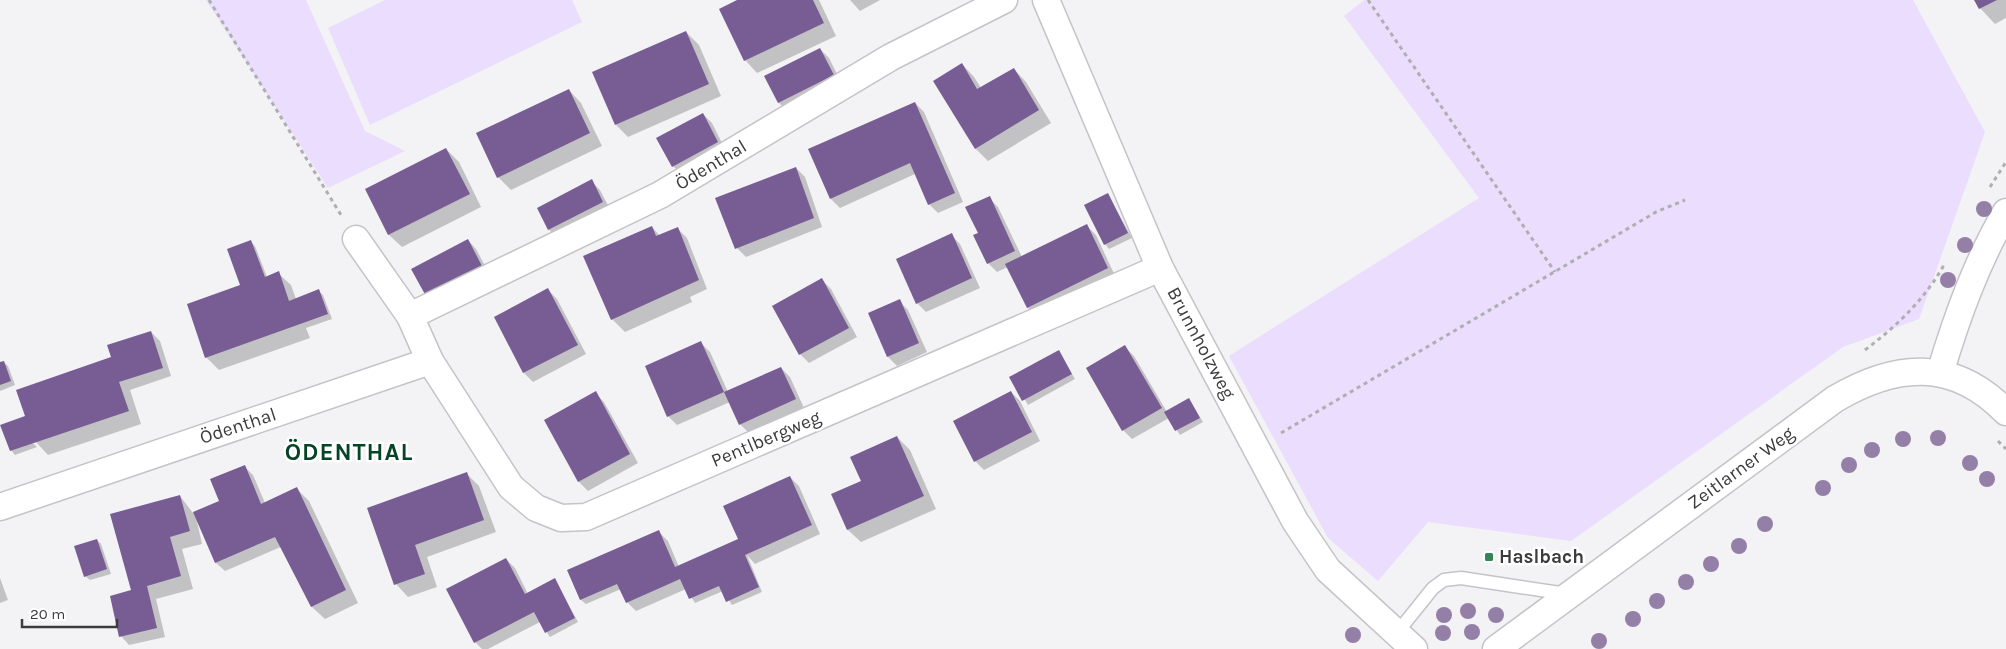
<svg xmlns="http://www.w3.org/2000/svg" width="2006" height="649" viewBox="0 0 2006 649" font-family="Karla,sans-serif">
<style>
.green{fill:#ebddfd}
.shadow{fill:#0003}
.building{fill:#775d94}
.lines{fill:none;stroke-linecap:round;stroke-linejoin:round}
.lane-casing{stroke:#c5c3c7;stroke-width:15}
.street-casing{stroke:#c5c3c7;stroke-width:29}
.path{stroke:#afaeb0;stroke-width:3;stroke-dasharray:4 4;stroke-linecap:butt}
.lane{stroke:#fff;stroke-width:12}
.street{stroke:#fff;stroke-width:26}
.tree{fill:#947fa7}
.poi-dot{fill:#348657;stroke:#fff;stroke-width:2}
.labels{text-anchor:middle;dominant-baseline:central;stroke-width:5;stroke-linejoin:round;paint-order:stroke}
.street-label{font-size:19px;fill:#3d3c3d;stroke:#fff}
.poi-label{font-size:19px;font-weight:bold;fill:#3d3c3d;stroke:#fff;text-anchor:start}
.district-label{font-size:24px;font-weight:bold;letter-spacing:1px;fill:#054426;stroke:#fff}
</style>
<rect width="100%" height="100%" fill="#f3f2f5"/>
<g class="green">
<polygon points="206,0 306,0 365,131 405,151 328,188"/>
<polygon points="385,0 572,0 582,22 370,125 328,28"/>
<polygon points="1364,0 1913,0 1985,132 1919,319 1843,347 1571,541 1428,522 1378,581 1328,538 1229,356 1479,198 1344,16"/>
</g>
<g class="shadow">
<polygon points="740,0 819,0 836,36 757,73 745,60"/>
<polygon points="850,0 880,0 860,11"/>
<polygon points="1976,0 2006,0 2006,18 1995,24 1980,8"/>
<polygon points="686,32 699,45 721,96 628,137 616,125"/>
<polygon points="820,49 829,58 842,84 788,112 779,103 766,77"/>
<polygon points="962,64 974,77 981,88 1014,69 1026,82 1051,123 988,161 976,149"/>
<polygon points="569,90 581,103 602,146 511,190 498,177"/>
<polygon points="915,103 924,112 963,202 938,213 929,204 915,174 840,208 831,199 810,150"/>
<polygon points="703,114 712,123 726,151 682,175 673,166"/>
<polygon points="446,149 459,162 481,207 402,247 389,235 367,189"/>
<polygon points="796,168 805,177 822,227 746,257 737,248 717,199"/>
<polygon points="591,181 600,190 611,211 558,238 549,230 538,208"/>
<polygon points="1108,195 1132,238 1109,249 1105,244"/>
<polygon points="989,198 998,207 1022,257 1087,226 1096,235 1116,278 1037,317 1028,308 1008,267 997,272 988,263 980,234"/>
<polygon points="652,227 660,236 678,229 687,238 707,289 690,297 692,302 625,332 612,319"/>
<polygon points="951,235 960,244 980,288 926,312 917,303"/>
<polygon points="468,240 476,249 491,277 437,306"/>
<polygon points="250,241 255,246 267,277 278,273 291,285 296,299 318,291 323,295 332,319 306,328 310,338 219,370 206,357 188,305 242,286"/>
<polygon points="822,280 831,289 857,337 809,363 800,354"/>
<polygon points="548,290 557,299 586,354 533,382 524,373 496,317"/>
<polygon points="899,301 908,310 927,352 897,366 888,357 869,314"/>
<polygon points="151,332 160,341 171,376 130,390 141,424 48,455 35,441 31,441 37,447 15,455 11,450 25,418"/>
<polygon points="701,343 710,352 728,392 781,368 790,377 804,408 749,433 740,424 730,402 677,425 668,416 647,367"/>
<polygon points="1125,347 1134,356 1167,412 1189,399 1203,422 1180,435 1169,418 1132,439 1123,430"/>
<polygon points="1058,351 1075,379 1028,405 1011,377"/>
<polygon points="3,362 8,366 15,385 0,391 0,363"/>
<polygon points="1011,392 1020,401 1040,441 984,470 975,461"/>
<polygon points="595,393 604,402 638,463 588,491 579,482 545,420"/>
<polygon points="897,437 910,450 936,509 861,542 848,530 833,495 862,482"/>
<polygon points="244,466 253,475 265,503 296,488 309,501 358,603 325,619 312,607 283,546 225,571 216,563 196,517 202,544 182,549 193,589 156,599 165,637 129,645 121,636 133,591 180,496 193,513 221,501"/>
<polygon points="466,473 479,486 496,532 427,557 437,587 408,597 396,584 368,509"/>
<polygon points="790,477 799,486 820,534 755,564 747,555 762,592 732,605 723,591 695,603 686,589 636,611 627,602 621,589 586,604 581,600 569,571 659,532 668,541 679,567 739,540"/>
<polygon points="97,540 101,544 111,574 90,580 85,576"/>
<polygon points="506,559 515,568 528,594 555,580 578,622 550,637 540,622 488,649 482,649 475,642"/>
<polygon points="0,578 8,600 0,603"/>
</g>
<g class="building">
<polygon points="737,0 813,0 824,23 744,61 719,9"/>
<polygon points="1974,0 1997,0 1979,9"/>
<polygon points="686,31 709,84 615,125 592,72"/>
<polygon points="820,48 834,75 778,103 764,76"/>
<polygon points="962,63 977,89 1014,68 1039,110 975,149 933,81"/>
<polygon points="569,89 590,133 497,178 476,133"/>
<polygon points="915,102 955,193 928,205 910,163 830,199 808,149"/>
<polygon points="703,113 718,142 672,167 656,138"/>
<polygon points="446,148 470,194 388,235 365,189"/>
<polygon points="796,167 814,218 735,249 715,198"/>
<polygon points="592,179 603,202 548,230 537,208"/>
<polygon points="1108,193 1128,233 1104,245 1084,205"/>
<polygon points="990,196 1015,251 987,264 973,235 978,233 965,207"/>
<polygon points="1087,224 1108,268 1027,308 1005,264"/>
<polygon points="652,226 656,236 678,227 699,280 611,320 583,256"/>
<polygon points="952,233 972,278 916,304 896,259"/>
<polygon points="468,239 483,268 427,298 411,269"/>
<polygon points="251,240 265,277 279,271 289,301 319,289 328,314 205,358 187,304 240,285 227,249"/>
<polygon points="822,278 849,328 799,355 772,306"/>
<polygon points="548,288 578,345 523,373 494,317"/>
<polygon points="900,299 919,343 887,357 868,313"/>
<polygon points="151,331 163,368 119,382 129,411 10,451 0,425 25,416 16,390 111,357 107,345"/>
<polygon points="701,341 724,392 667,417 645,366"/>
<polygon points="1125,345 1162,408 1122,431 1086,368"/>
<polygon points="1059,350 1072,374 1022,401 1009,377"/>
<polygon points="4,361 11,381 0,385 0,362"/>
<polygon points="781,367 796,399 739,425 724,392"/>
<polygon points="596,391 630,454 578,482 544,420"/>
<polygon points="1011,391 1032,432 974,462 953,421"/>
<polygon points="1189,398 1200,418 1175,431 1164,412"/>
<polygon points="897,436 924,496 847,530 831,494 861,481 850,457"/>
<polygon points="245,465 261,504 297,487 346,590 311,607 275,537 215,563 193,512 219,501 210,479"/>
<polygon points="467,472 484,520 415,545 425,574 394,585 367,508"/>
<polygon points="790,476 812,525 745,555 759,587 726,602 719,586 689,599 680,579 626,603 617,584 580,600 567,570 659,530 675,567 738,539 723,506"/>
<polygon points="180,495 190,531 170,537 181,576 147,586 157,628 119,637 110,596 131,590 110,514"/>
<polygon points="97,539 107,569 84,577 74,546"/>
<polygon points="506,558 525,594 555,578 575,618 545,633 534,612 474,643 446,589"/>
</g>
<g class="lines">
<defs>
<polyline id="lane" points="1396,634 1433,588 1444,580 1461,578 1567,594"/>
<g id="street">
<polyline points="1004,0 891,57 660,195 410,316 430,361 511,487 536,508 561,518 586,517 1160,268"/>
<polyline points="1046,0 1160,268 1295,521 1328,570 1414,649"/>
<polyline points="356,239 410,316"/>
<path d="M1940 373C1957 317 1976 263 2006 212"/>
<polyline points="0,507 430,361"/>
<path d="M1496 649 1835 399C1896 363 1953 358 2006 412"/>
</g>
</defs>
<use href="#lane" class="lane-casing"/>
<use href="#street" class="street-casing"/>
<g class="path">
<polyline points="209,0 341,215"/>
<polyline points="1368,0 1555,272"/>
<polyline points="1990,187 2006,162"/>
<path d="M1865 350C1897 326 1926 298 1945 263"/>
<polyline points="1281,433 1656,212 1685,200"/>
<polyline points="1998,441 2006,449"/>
</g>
<use href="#lane" class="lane"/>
<use href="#street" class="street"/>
</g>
<g class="tree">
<circle cx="1984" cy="209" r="8"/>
<circle cx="1965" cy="245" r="8"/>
<circle cx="1948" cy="280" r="8"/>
<circle cx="1938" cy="438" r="8"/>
<circle cx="1903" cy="439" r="8"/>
<circle cx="1872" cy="450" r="8"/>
<circle cx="1970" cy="463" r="8"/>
<circle cx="1849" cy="465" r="8"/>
<circle cx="1987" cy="479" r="8"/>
<circle cx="1823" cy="488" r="8"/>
<circle cx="1765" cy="524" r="8"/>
<circle cx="1739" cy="546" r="8"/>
<circle cx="1711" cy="564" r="8"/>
<circle cx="1686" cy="582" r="8"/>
<circle cx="1657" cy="601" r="8"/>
<circle cx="1468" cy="611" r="8"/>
<circle cx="1444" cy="615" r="8"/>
<circle cx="1496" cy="615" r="8"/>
<circle cx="1633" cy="619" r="8"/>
<circle cx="1472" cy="632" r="8"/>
<circle cx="1443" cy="633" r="8"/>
<circle cx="1353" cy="635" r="8"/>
<circle cx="1599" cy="641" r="8"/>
</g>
<rect class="poi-dot" x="1484" y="552" width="10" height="10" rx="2.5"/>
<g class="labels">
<g class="street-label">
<text transform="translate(711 165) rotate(-31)">Ödenthal</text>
<text transform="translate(1201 343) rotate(62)">Brunnholzweg</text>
<text transform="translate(238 426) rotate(-18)">Ödenthal</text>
<text transform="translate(766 439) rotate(-23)">Pentlbergweg</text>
<text transform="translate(1741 468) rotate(-36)">Zeitlarner Weg</text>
</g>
<g class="poi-label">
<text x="1499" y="557">Haslbach</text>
</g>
<g class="district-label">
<text x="349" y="452">ÖDENTHAL</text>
</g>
</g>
<path d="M22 619v8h95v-8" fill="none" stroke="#3d3c3d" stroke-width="2.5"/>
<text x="30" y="619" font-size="15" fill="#3d3c3d" stroke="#ffffff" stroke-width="4" paint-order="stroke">20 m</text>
</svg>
